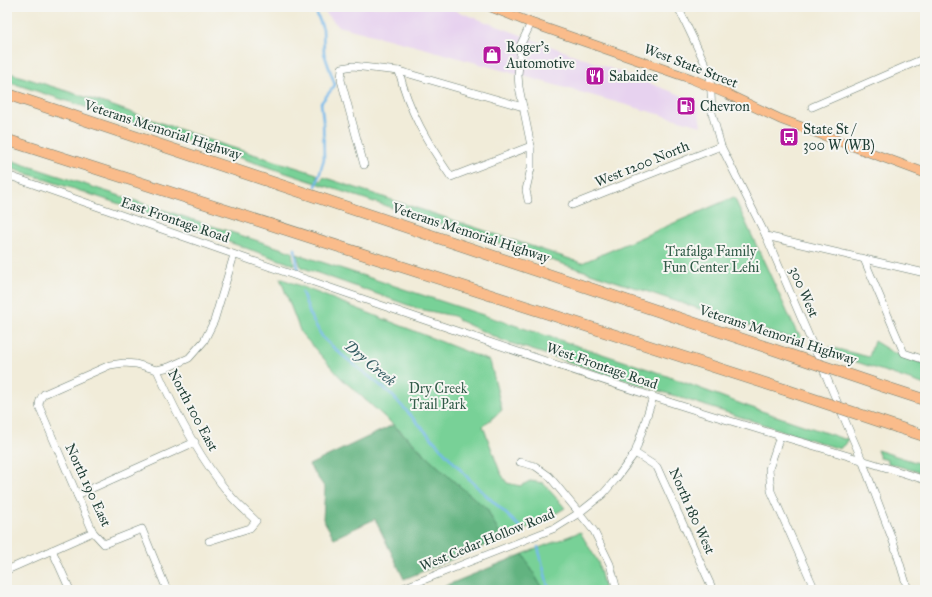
<svg xmlns="http://www.w3.org/2000/svg" width="932" height="597" viewBox="0 0 932 597" font-family="'IM FELL Great Primer',serif">
<style>
.built{fill:#e7d2ef}
.green{fill:#78d197;stroke:#4c8766}
.forest{fill:#62b380;stroke:#40785a}
.lines{fill:none;stroke-linecap:round;stroke-linejoin:round}
.stream{stroke:#75b9eb;stroke-width:2.5}
.minor-casing{stroke:#687a6e;stroke-width:8}
.major-casing{stroke:#687a6e;stroke-width:10}
.highway-casing{stroke:#687a6e;stroke-width:12}
.minor{stroke:#fff;stroke-width:7}
.major{stroke:#fabc8b;stroke-width:9}
.highway{stroke:#fabc8b;stroke-width:11}
.highway-bridge-casing{stroke:#687a6e;stroke-width:12;stroke-linecap:butt}
.highway-bridge{stroke:#fabc8b;stroke-width:11}
.labels{text-anchor:middle;dominant-baseline:central;stroke-width:4;stroke-linejoin:round;paint-order:stroke}
.poi-label{font-size:14px;fill:#1f3d34;stroke:#f6f6f2;text-anchor:start}
.street-label{font-size:14px;fill:#1f3d34;stroke:#f6f6f2}
.park-label{font-size:14px;fill:#315b48;stroke:#f6f6f2}
.water-label{font-size:15px;font-style:italic;fill:#345c62;stroke:#f6f6f2}
</style>
<rect width="100%" height="100%" fill="#f6f6f2"/>
<filter id="ink" filterUnits="userSpaceOnUse"><feTurbulence type="fractalNoise" baseFrequency=".025" numOctaves="2"/><feDisplacementMap in="SourceGraphic" scale="8" xChannelSelector="R" yChannelSelector="G"/><feConvolveMatrix kernelMatrix="1 2 1 2 8 2 1 2 1" color-interpolation-filters="sRGB"/></filter>
<filter id="wash" filterUnits="userSpaceOnUse"><feTurbulence type="fractalNoise" baseFrequency=".012" numOctaves="4" result="noise"/><feDisplacementMap in="SourceGraphic" scale="16" xChannelSelector="R" yChannelSelector="G"/><feGaussianBlur stdDeviation="0.9" result="paint"/><feColorMatrix in="noise" values="0 0 0 0 0 0 0 0 0 0 0 0 0 0 0 0 0 1.4 0 .05"/><feComposite in="paint" operator="in"/></filter>
<g filter="url(#wash)">
<rect width="100%" height="100%" fill="#f1ecd9"/>
<polygon class="built" points="320,7 446,7 697,101 701,126 423,48 338,26"/>
<g class="green">
<polygon points="7,72 110,105 224,145 317,174 317,179 321,181 323,177 582,263 734,197 797,333 800,334 804,341 779,335 9,82 9,80 7,80"/>
<polygon points="7,159 292,252 294,265 135,209 7,167"/>
<polygon points="297,254 651,370 744,405 844,439 848,438 846,444 841,447 840,449 504,341 458,320 454,316 419,309 301,267"/>
<polygon points="280,278 490,361 502,410 483,426 500,472 507,483 520,486 530,481 543,483 565,508 548,518 502,539 487,509 450,478 407,437 341,378 301,333"/>
<polygon points="874,341 892,352 925,364 925,385 833,354 829,347 869,357"/>
<polygon points="877,450 925,465 925,474 888,463 888,460 880,458"/>
<polygon points="580,532 598,562 605,590 543,590 523,554"/>
</g>
<g class="forest">
<polygon points="393,425 450,478 487,509 502,539 404,579 375,519 334,538 323,519 325,488 309,465"/>
<polygon points="523,554 543,590 446,590 445,586"/>
</g>
<g class="lines">
<g class="stream">
<polyline points="314,7 323,29 324,53 335,85 321,103 323,119 324,159 316,186"/>
<polyline points="295,249 298,270"/>
<polyline points="302,292 311,317 323,338 342,355 390,393 469,479 520,527"/>
<polyline points="538,547 549,590"/>
</g>
</g>
</g>
<g filter="url(#ink)">
<g class="lines">
<defs>
<g id="minor">
<polyline points="678,7 710,74 712,113 721,146 766,236 862,460 894,544 908,590"/>
<path d="M399 71C408 110 429 145 451 177L531 146"/>
<polyline points="812,107 925,58"/>
<polyline points="364,165 341,80 342,68 353,66 399,71 523,107"/>
<path d="M7 175C221 250 435 325 651 396 741 426 834 450 925 480"/>
<polyline points="528,200 526,190 531,168 531,146 519,87 518,75 521,44 531,23"/>
<polyline points="572,205 721,146"/>
<polyline points="766,236 925,273"/>
<polyline points="864,259 904,353 925,360"/>
<path d="M157 370C176 413 199 458 230 495 237 504 247 512 256 521L250 528 209 541"/>
<polyline points="780,436 769,469 771,491 815,590"/>
<polyline points="635,453 657,467 713,590"/>
<polyline points="520,462 535,466 549,476 594,531 610,564 617,590"/>
<polyline points="77,495 195,442"/>
<polyline points="52,550 70,590"/>
<polyline points="7,570 93,532"/>
<path d="M167 590 142 529 104 544 93 532 39 406C39 401 40 398 44 394L110 365 124 363 136 364 157 370 169 367 189 358 204 341 214 321 234 255"/>
<polyline points="398,590 555,528 579,513 603,494 615,480 635,453 653,397"/>
</g>
<polyline id="major" points="491,7 531,23 692,79 727,94 780,119 925,173"/>
<g id="highway">
<polyline points="7,94 784,353"/>
<polyline points="7,140 786,390"/>
<polyline points="882,386 925,400"/>
<polyline points="897,427 925,436"/>
</g>
</defs>
<use href="#minor" class="minor-casing"/>
<use href="#major" class="major-casing"/>
<use href="#highway" class="highway-casing"/>
<use href="#minor" class="minor"/>
<use href="#major" class="major"/>
<use href="#highway" class="highway"/>
<defs>
<g id="highway-bridge">
<polyline points="784,353 882,386"/>
<polyline points="786,390 897,427"/>
</g>
</defs>
<use href="#highway-bridge" class="highway-bridge-casing"/>
<use href="#highway-bridge" class="highway-bridge"/>
</g>
</g>
<defs>
<symbol id="shop-square" viewBox="-11 -11 22 22"><rect x="-9" y="-9" width="18" height="18" rx="4" fill="#b5179e" stroke="#f6f6f2"/><path d="M-5-2.5h2.3a2.7 3.5 0 0 1 5.4 0H5L5.5 6h-11ZM-1.5-2.5h3a1.5 2.3 0 0 0-3 0Z" fill="#fff"/></symbol>
<symbol id="restaurant-square" viewBox="-11 -11 22 22"><rect x="-9" y="-9" width="18" height="18" rx="4" fill="#b5179e" stroke="#f6f6f2"/><path d="M-5-6h1v4h1v-4h1v4h1v-4h1v5L-1.5 .5V6h-2V.5L-5-1ZM5-6V6H3V1.5H1.5Q1.5-4 5-6Z" fill="#fff"/></symbol>
<symbol id="fuel-square" viewBox="-11 -11 22 22"><rect x="-9" y="-9" width="18" height="18" rx="4" fill="#b5179e" stroke="#f6f6f2"/><path d="M-5.5-6h7V0h2V4h1.3V-2.5L3-4.5l.8-.8L6-3V5H2.5V1h-1V6h-7ZM-4.2-4.7v3.2H.2V-4.7Z" fill="#fff"/></symbol>
<symbol id="bus-square" viewBox="-11 -11 22 22"><rect x="-9" y="-9" width="18" height="18" rx="4" fill="#b5179e" stroke="#f6f6f2"/><path d="M-5-6H5V4H4V6H2V4H-2V6H-4V4H-5ZM-3.5-4V0h7V-4ZM-3.5 1.2v1.5H-2V1.2ZM2 1.2v1.5H3.5V1.2Z" fill="#fff"/></symbol>
</defs>
<g fill-rule="evenodd">
<use href="#shop-square" x="481" y="44" width="22" height="22"/>
<use href="#restaurant-square" x="584" y="65" width="22" height="22"/>
<use href="#fuel-square" x="675" y="95" width="22" height="22"/>
<use href="#bus-square" x="778" y="126" width="22" height="22"/>
</g>
<g class="labels">
<g class="poi-label">
<text x="506" y="47">Roger's<tspan x="506" dy="16">Automotive</tspan></text>
<text x="609" y="76">Sabaidee</text>
<text x="700" y="106">Chevron</text>
<text x="803" y="129">State St /<tspan x="803" dy="16">300 W (WB)</tspan></text>
</g>
<g class="street-label">
<text transform="translate(691 66) rotate(21)">West State Street</text>
<text transform="translate(163 130) rotate(18)">Veterans Memorial Highway</text>
<text transform="translate(642 164) rotate(-22)">West 1200 North</text>
<text transform="translate(175 220) rotate(19)">East Frontage Road</text>
<text transform="translate(471 233) rotate(18)">Veterans Memorial Highway</text>
<text transform="translate(804 292) rotate(67)">300 West</text>
<text transform="translate(778 335) rotate(18)">Veterans Memorial Highway</text>
<text transform="translate(602 366) rotate(19)">West Frontage Road</text>
<text transform="translate(193 410) rotate(62)">North 100 East</text>
<text transform="translate(88 485) rotate(65)">North 190 East</text>
<text transform="translate(692 511) rotate(66)">North 180 West</text>
<text transform="translate(487 540) rotate(-22)">West Cedar Hollow Road</text>
</g>
<g class="park-label">
<text x="711" y="251">Trafalga Family<tspan x="711" dy="16">Fun Center Lehi</tspan></text>
<text x="438" y="388">Dry Creek<tspan x="438" dy="16">Trail Park</tspan></text>
</g>
<g class="water-label">
<text transform="translate(370 363) rotate(40)">Dry Creek</text>
</g>
</g>
<rect width="932" height="597" fill="none" stroke="#f6f6f2" stroke-width="24"/>
</svg>
